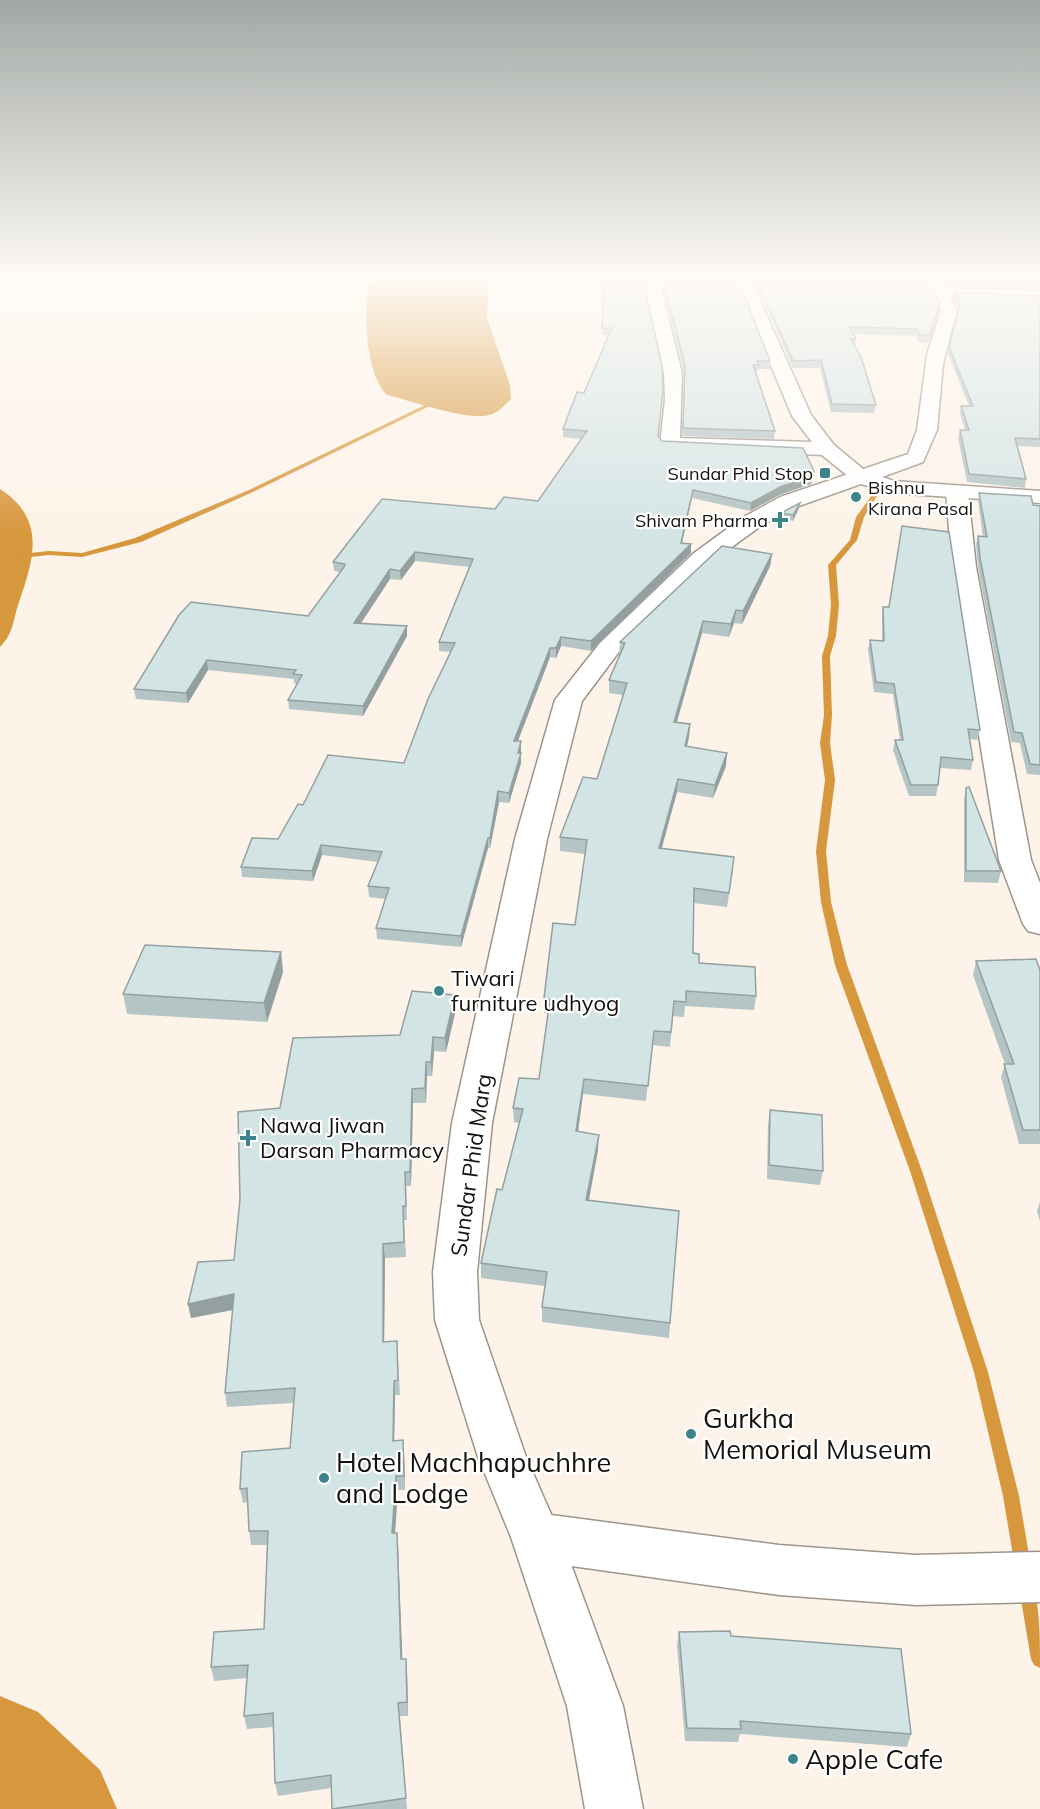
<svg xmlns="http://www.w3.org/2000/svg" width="1040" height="1809" viewBox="0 0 1040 1809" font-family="Mulish,sans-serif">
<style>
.water{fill:#d7973d}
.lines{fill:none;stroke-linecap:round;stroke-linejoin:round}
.stream{fill:#d7973d;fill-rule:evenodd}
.river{fill:#d7973d;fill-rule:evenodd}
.minor-casing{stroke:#9e958a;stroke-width:3}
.major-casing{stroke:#9e958a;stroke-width:3}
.minor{fill:#fff;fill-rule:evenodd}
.major{fill:#fff;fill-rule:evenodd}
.wall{fill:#b5c4c5}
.shaded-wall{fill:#94a0a0}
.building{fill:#d3e4e5;stroke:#94a0a0;stroke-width:1.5}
.poi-dot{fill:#3c848a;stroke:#fff;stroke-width:2}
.labels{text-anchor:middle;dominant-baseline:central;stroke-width:4.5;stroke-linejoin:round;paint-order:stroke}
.far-poi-label{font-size:18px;fill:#15120e;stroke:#fff;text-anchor:end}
.poi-label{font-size:22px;fill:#15120e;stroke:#fff;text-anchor:start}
.street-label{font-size:22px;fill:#15120e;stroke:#fff}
.near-poi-label{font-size:27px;fill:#15120e;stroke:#fff;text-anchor:start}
</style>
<rect width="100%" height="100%" fill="#fdf3e8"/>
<g class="water">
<path d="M369 280H489L487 318 510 385 511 399C503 407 496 415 484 416 460 418 412 401 387 395 365 374 363 309 369 280Z"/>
<path d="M0 489C48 520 33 561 18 605 13 621 13 634 0 647Z"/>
</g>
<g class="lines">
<g class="stream">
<polygon points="427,404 432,405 253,492 141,542 82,557 49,555 21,558 17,556 21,554 49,551 82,553 135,538 249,490"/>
<polygon points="874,494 877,496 864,517 857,540 836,565 839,605 836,636 830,656 832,715 830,743 835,780 826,851 831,902 847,965 922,1171 988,1372 1019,1496 1031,1567 1029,1573 1023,1575 1017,1573 1015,1567 1003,1496 974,1372 910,1171 835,965 821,902 816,851 825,780 820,743 824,715 822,656 828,636 831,605 828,565 850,540 856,517 872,495"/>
<path d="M1027 1580 1033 1582C1040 1608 1040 1640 1040 1668L1034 1665 1031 1659 1019 1588 1021 1582Z"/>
</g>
<polygon class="river" points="0,1696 38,1712 100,1770 117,1809 0,1809"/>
<defs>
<g id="minor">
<polygon points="643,280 659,280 682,373 680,438 812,442 792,416 735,280 751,280 811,415 834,445 868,473 872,477 868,481 854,481 822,455 663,448 660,444 665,400 664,373"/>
<polygon points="941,288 1040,291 1040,301 935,296 933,293"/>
<polygon points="957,486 965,487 968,492 976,567 1031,860 1040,883 1040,934 1028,931 1023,924 999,860 952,567 946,492 949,487"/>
<polygon points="536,1513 779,1545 916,1555 1040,1552 1040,1602 916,1605 779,1595 536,1561 518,1554 511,1537 518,1520"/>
</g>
<polygon id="major" points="924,280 940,280 957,310 943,364 937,430 923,462 882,477 894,481 1040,491 1040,503 892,493 861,484 796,507 758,528 710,563 618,653 582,701 547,839 492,1123 477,1272 479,1320 526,1457 561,1537 623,1706 643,1809 585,1809 567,1706 511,1537 478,1457 435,1320 433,1272 452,1123 515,839 555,700 600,643 694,553 742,518 780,497 908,454 917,430 927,355 941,310"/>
</defs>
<use href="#minor" class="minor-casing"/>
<use href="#major" class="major-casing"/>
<use href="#minor" class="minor"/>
<use href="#major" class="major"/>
</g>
<g class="wall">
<polygon points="597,280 643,280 659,436 662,441 814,471 813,479 811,484 779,495 750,511 692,498 682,543 691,553 591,651 561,646 556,658 550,657 518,741 521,751 521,763 509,803 499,802 490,848 488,848 461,947 377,939 376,928 386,899 369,897 368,886 378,862 322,855 313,881 242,877 241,867 278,839 303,805 404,763 451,652 439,651 439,642 469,567 415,561 401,580 390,579 361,623 407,636 363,716 289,709 288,700 297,684 294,683 294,679 208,670 188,703 136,699 134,689 308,616 341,572 334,571 333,562 495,509 538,501 581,439 563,437 563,429 584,393 609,335 602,335 603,294"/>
<polygon points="661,280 738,280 770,361 770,369 758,369 758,372 756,372 775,431 774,439 682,436 684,372"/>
<polygon points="754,280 927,280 940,303 939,310 928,343 918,342 917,336 854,334 856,339 855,346 876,405 874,413 831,412 820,368 793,368"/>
<polygon points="942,280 1040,280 1040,289 946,286"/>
<polygon points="955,292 1040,296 1040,447 1018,446 1026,479 1025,488 967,482 958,438 960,430 965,430 960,414 961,406 969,406 948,354 959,310 953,299"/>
<polygon points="979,493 1033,505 1040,506 1040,775 1027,774 1020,743 1011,742 978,567 976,544 978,536 983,536 978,501"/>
<polygon points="799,508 793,521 781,518 781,513"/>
<polygon points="772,554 770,566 742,624 734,623 729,637 702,633 677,722 690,724 689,737 687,746 726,766 713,798 677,792 661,849 733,871 727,907 694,903 693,953 699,963 756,996 754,1010 685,1006 684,1017 673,1016 670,1047 652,1045 646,1101 583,1094 578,1132 598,1150 589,1200 679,1211 669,1338 542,1322 542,1307 545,1286 481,1278 481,1263 502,1190 519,1123 514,1122 513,1108 539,1079 548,1013 544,1013 544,998 575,925 585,854 560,851 560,837 597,779 623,695 609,693 609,680 620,655 619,655 620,642"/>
<polygon points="883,607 980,730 977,740 970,739 973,760 971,770 940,768 938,785 936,796 909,796 893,750 895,740 900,740 893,694 874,692 868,649 870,640 882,641 882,616"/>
<polygon points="966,788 1001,871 998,883 964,882 964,799"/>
<polygon points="281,952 283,972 267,1022 127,1014 123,994"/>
<polygon points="976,961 1040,970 1040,1144 1019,1144 1001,1077 1005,1064 973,975"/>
<polygon points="455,995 456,1009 446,1052 434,1051 432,1076 427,1076 426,1103 413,1103 411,1186 406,1186 407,1220 404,1220 406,1257 385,1258 384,1342 397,1341 400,1395 395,1395 394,1440 404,1454 405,1490 398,1490 395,1533 397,1533 398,1547 402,1659 406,1659 407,1672 408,1716 400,1716 407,1809 332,1809 331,1788 278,1796 275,1783 273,1727 247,1729 244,1716 247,1678 214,1681 211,1667 264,1629 267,1545 251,1545 249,1531 248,1502 243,1503 240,1489 290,1448 293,1403 227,1407 225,1393 233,1310 191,1318 188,1304 234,1260 280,1108 400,1035"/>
<polygon points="770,1110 823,1171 820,1185 767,1179 768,1124"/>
<polygon points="1040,1202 1040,1221 1037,1211"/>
<polygon points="679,1632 731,1636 911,1734 907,1747 740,1734 738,1742 685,1741 677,1645"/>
</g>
<g class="shaded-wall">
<polygon points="940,303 939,310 928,343 930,335"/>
<polygon points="814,471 813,479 811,484 779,495 750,511 751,503 780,487"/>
<polygon points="693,490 692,498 680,551 681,543"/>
<polygon points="800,503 799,508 793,521 793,515"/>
<polygon points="691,544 691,553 591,651 591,641"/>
<polygon points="415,552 415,561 401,580 400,571"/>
<polygon points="772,554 770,566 742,624 743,611"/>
<polygon points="390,569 390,579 355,632 354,623"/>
<polygon points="736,610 734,623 729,637 731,624"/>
<polygon points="703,621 702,633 673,735 674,722"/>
<polygon points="407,626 407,636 363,716 363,706"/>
<polygon points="561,637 561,646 556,658 556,648"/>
<polygon points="550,648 550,657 514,751 514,741"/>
<polygon points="207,660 208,670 188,703 186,693"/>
<polygon points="690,724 689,737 684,759 685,746"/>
<polygon points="521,741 521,751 518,763 518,753"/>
<polygon points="521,753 521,763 509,803 509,793"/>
<polygon points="727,753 726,766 713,798 715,785"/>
<polygon points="678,779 677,792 658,862 659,848"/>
<polygon points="498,791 499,802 490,848 490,838"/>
<polygon points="488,838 488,848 461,947 461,936"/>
<polygon points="321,845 322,855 313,881 312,871"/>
<polygon points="281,952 283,972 267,1022 264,1003"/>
<polygon points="455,995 456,1009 446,1052 445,1038"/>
<polygon points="433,1037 434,1051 432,1076 431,1062"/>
<polygon points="426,1062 427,1076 426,1103 425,1088"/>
<polygon points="584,1079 583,1094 576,1146 576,1131"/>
<polygon points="412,1089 413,1103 411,1186 410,1172"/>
<polygon points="599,1135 598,1150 586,1215 586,1200"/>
<polygon points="383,1244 385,1258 384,1357 383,1342"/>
<polygon points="234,1294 237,1309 191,1318 188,1304"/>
<polygon points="394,1381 395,1395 394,1455 393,1441"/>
<polygon points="403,1440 404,1454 405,1490 404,1476"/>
<polygon points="396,1476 398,1490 394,1547 392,1533"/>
<polygon points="397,1533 398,1547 403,1673 401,1659"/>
<polygon points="406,1659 407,1672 408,1716 407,1702"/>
</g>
<g class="building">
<polygon points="600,280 643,280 662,366 663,392 658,436 662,441 803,448 814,471 812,476 780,487 751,503 693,490 681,543 691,544 591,641 561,637 556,648 550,648 514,741 521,741 518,753 521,753 509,793 498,791 490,838 488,838 461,936 376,928 389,888 368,886 382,852 321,845 312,871 241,867 252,838 278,839 298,804 303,805 328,755 404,763 428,699 455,643 439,642 473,559 415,552 400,571 390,569 354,623 407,626 363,706 288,700 302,675 293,674 296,670 207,660 186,693 134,689 179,615 191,602 308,616 344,567 345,564 333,562 382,499 495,509 504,497 538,501 587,431 563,429 577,392 584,393 612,328 602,328 604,287"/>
<polygon points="663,280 738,280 770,361 757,361 759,365 753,365 775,431 683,428 685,365"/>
<polygon points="757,280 927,280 940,303 930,335 919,335 918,329 850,327 856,339 851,339 861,357 876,405 832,404 821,360 793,361"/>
<polygon points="987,280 1040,280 1040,282"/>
<polygon points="955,292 1040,296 1040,439 1015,438 1026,479 969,474 960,430 969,430 961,406 973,406 949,347 960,304"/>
<polygon points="979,493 1031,496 1033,505 1040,506 1040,765 1030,764 1022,733 1014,732 980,558 978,536 987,537"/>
<polygon points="800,503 793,515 781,513"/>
<polygon points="902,526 949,532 980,730 968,729 973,760 941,757 938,785 911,785 895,740 903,740 894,684 876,682 870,640 884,641 883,607 889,607"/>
<polygon points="722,546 772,554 743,611 736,610 731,624 703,621 674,722 690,724 685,746 727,753 715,785 678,779 659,848 734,857 729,893 694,888 693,953 699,954 699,963 755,967 756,996 686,991 686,1002 674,1001 671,1032 654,1031 648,1086 584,1079 576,1131 599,1135 586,1200 679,1211 670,1323 542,1307 547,1272 481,1263 497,1189 502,1190 523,1109 513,1108 519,1078 539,1079 550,999 544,998 553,923 575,925 587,840 560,837 583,777 597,779 627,683 609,680 625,643 620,642"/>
<polygon points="969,787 1001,871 966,871 966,788"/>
<polygon points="145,945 281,952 264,1003 123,994"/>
<polygon points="1036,959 1040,970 1040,1130 1023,1130 1004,1064 1014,1064 976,961"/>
<polygon points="412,991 455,995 445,1038 433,1037 431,1062 426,1062 425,1088 412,1089 410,1172 405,1172 406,1206 403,1206 404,1242 383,1244 383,1342 397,1341 398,1380 394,1381 393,1441 403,1440 404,1476 396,1476 392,1533 397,1533 401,1659 406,1659 407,1702 398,1703 406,1798 332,1809 331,1775 275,1783 273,1713 244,1716 248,1665 211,1667 214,1632 264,1629 268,1531 249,1531 247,1488 240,1489 242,1452 290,1448 295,1388 225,1393 234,1294 188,1304 198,1262 234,1260 240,1199 238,1112 280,1108 293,1038 400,1035"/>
<polygon points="770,1110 822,1115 823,1171 769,1165"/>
<polygon points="730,1631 731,1636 901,1649 911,1734 740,1721 741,1729 687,1728 679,1632"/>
</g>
<linearGradient id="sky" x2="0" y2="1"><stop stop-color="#a1a8a4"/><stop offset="0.52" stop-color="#fefaf5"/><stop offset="1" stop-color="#fefaf5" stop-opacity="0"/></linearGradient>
<rect width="1040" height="534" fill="url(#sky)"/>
<g class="poi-dot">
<rect x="819" y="467" width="12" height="12" rx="3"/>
<circle cx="856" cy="497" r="6"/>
<path d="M777 511h6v6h6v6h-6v6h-6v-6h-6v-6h6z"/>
<circle cx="439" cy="991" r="6"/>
<path d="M245 1129h6v6h6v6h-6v6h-6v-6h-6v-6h6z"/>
<circle cx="691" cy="1434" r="6"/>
<circle cx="324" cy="1478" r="6"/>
<circle cx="793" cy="1759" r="6"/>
</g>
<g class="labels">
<g class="far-poi-label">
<text x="813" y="473">Sundar Phid Stop</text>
<text x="868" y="487" text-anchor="start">Bishnu<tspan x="868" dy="21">Kirana Pasal</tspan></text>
<text x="768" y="520">Shivam Pharma</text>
</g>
<g class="poi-label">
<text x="451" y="978">Tiwari<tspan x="451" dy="25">furniture udhyog</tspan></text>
<text x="260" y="1125">Nawa Jiwan<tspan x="260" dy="25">Darsan Pharmacy</tspan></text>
</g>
<g class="street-label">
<text transform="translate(471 1165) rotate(-82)">Sundar Phid Marg</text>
</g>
<g class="near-poi-label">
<text x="703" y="1418">Gurkha<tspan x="703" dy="31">Memorial Museum</tspan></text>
<text x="336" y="1462">Hotel Machhapuchhre<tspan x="336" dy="31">and Lodge</tspan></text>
<text x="805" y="1759">Apple Cafe</text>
</g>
</g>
</svg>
